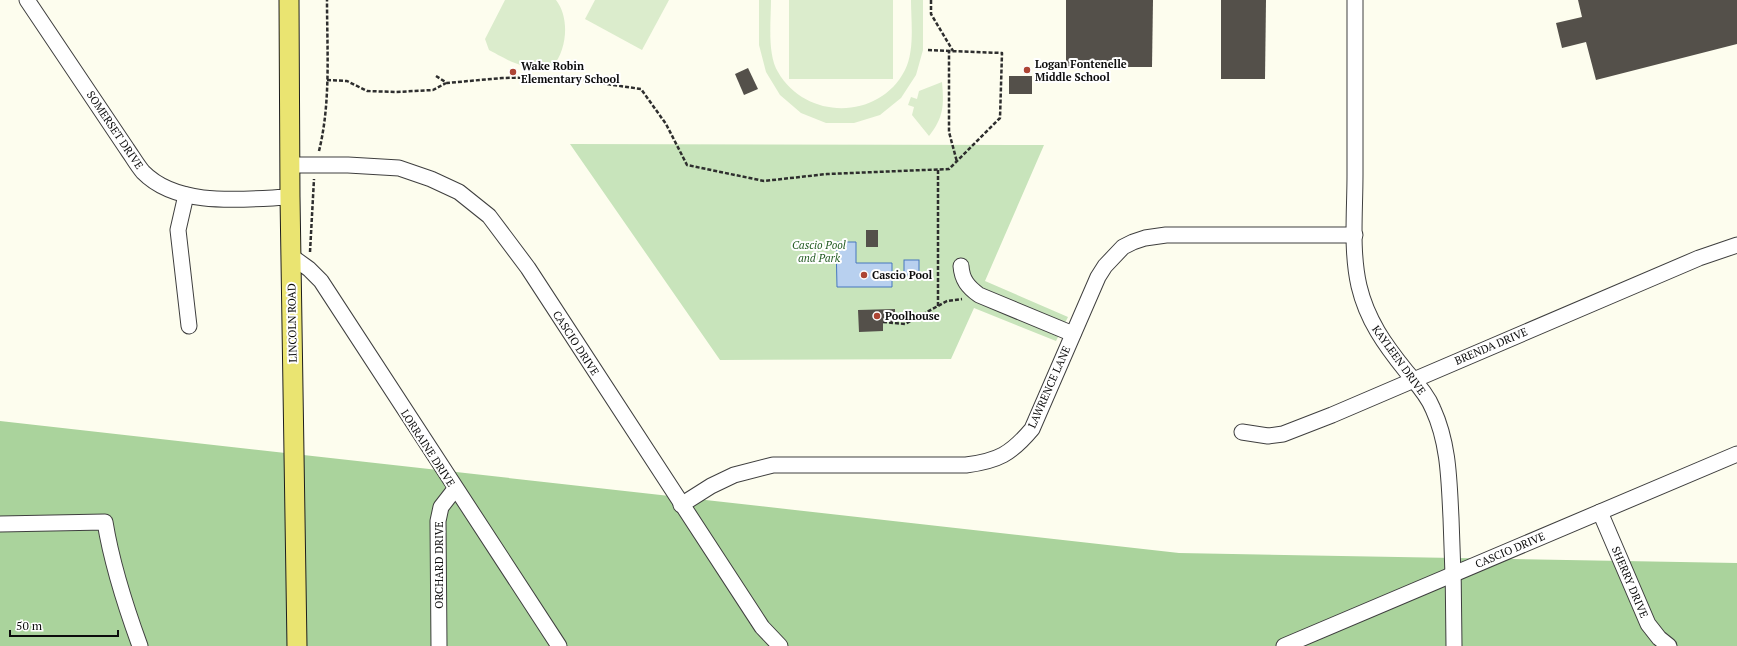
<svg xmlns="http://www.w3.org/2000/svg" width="1737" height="646" viewBox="0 0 1737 646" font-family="'PT Serif',serif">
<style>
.green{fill:#c8e4bb}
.forest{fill:#aad39c}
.pitch{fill:#dbeccc}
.water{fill:#b8d0ef;stroke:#4777be}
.building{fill:#54504a}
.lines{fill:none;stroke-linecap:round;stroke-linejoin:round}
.minor-casing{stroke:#3f3f3f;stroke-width:17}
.major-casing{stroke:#1d1d1d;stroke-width:21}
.path{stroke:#2e2e2e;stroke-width:2.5;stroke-dasharray:4 2;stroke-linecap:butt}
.minor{stroke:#fff;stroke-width:15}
.major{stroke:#eae471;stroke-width:19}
.poi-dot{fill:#ad4534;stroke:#fff;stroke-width:1.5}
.labels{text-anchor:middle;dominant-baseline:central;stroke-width:4;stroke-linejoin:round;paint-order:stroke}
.poi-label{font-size:11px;font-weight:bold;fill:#0c0c0c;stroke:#fff;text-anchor:start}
.street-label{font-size:11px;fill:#0c0c0c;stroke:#fff}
.park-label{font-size:11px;font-style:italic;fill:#255d24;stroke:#fff}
</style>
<rect width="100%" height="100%" fill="#fdfdee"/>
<polygon class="green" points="570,144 1044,145 985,281 1068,317 1056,341 974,308 951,359 720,360"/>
<polygon class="forest" points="0,421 1179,553 1737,563 1737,646 0,646"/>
<g class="pitch">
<path d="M505 0H556C570 18 567 50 553 66 520 68 517 65 489 50L485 39Z"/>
<polygon points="595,0 669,0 642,50 585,19"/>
<path d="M759 0H771C771 21 767 54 778 72 806 121 880 120 905 70 915 50 911 21 911 0H923V50L916 75 901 98 880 115 854 123H826L801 113 780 95 766 72 759 45Z"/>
<rect x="789" y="0" width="104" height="79"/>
<path d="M942 82C944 105 944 117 929 136L912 115 914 107 908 105 911 97 917 99 919 91Z"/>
</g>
<g class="water">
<polygon points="836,242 856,242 856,263 892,263 892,287 837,287"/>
<rect x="904" y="260" width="15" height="15"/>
</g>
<g class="building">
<polygon points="1066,0 1153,0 1152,67 1066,67"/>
<polygon points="1221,0 1266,0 1265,79 1221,79"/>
<polygon points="1578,0 1737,0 1737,44 1596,80 1586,42 1562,48 1556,23 1582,17"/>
<polygon points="748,68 758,89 744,95 735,74"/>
<rect x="1009" y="76" width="23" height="18"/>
<rect x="866" y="230" width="12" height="17"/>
<polygon points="895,309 895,322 883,322 883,331 859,332 858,310"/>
</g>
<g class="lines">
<defs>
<g id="minor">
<path d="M27 0 127 149C132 156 137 165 143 172 178 208 244 199 290 197"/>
<path d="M1355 0C1355 58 1355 117 1355 175 1355 212 1351 251 1359 286 1367 320 1385 345 1406 371 1416 383 1427 394 1433 409 1449 444 1449 481 1451 518 1453 561 1454 603 1454 646"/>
<polyline points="290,165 348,165 399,168 431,179 459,192 489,216 528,268 762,627 780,646"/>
<polyline points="186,195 178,230 189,326"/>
<polyline points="291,256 309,269 321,281 559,646"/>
<path d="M961 266C962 280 968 287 979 295L1073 334"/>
<polyline points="1242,432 1268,436 1283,434 1332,415 1699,258 1737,245"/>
<path d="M681 505 711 486 734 475 773 465H966C998 461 1011 454 1032 429L1098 277 1105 266 1123 247 1133 242 1145 238 1166 235H1355"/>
<polyline points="1600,512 1648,624 1659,638 1669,646"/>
<path d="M0 524 105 522C112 565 125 605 140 646"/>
<polyline points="439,646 438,521 441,507 455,489"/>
<polyline points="1284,646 1737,454"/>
</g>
<polyline id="major" points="289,0 290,197 297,646"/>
</defs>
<use href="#minor" class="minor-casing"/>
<use href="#major" class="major-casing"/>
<g class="path">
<polyline points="931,0 931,14 953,51"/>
<polyline points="928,50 949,51"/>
<polyline points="436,76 447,83 502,78 558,77 641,89 666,124 687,165 764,181 827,174 949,169 1000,118 1002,53 949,51 949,132 957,162"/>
<polyline points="327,80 347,81 367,91 396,92 433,90 446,83"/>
<path d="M319 151C331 102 327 50 327 0"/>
<polyline points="310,252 314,179"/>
<polyline points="938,306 938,170"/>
<polyline points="883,322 905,324 947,301 962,299"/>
</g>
<use href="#minor" class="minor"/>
<use href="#major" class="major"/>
</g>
<g class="poi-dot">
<circle cx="1027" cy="70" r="4"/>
<circle cx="513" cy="72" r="4"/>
<circle cx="864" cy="275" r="4"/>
<circle cx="877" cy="316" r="4"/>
</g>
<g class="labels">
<g class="poi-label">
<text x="1035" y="64">Logan Fontenelle<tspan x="1035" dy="13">Middle School</tspan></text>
<text x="521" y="66">Wake Robin<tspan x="521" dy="13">Elementary School</tspan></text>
<text x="872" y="275">Cascio Pool</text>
<text x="885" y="316">Poolhouse</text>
</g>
<g class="street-label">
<text transform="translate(115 130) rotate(56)">SOMERSET DRIVE</text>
<text transform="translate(292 323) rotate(-91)">LINCOLN ROAD</text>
<text transform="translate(576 343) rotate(57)">CASCIO DRIVE</text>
<text transform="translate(1491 346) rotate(-23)">BRENDA DRIVE</text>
<text transform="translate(1399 360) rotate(54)">KAYLEEN DRIVE</text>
<text transform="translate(1049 387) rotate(-66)">LAWRENCE LANE</text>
<text transform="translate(428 448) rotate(57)">LORRAINE DRIVE</text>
<text transform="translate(1510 550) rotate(-23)">CASCIO DRIVE</text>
<text transform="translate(439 565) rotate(-90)">ORCHARD DRIVE</text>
<text transform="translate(1630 582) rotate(67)">SHERRY DRIVE</text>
</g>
<g class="park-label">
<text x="819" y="245">Cascio Pool<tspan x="819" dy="13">and Park</tspan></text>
</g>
</g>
<path d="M10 630v6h108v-6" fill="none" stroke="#0c0c0c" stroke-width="2"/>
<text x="16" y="630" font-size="12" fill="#0c0c0c" stroke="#ffffff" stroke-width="3" paint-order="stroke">50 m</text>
</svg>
